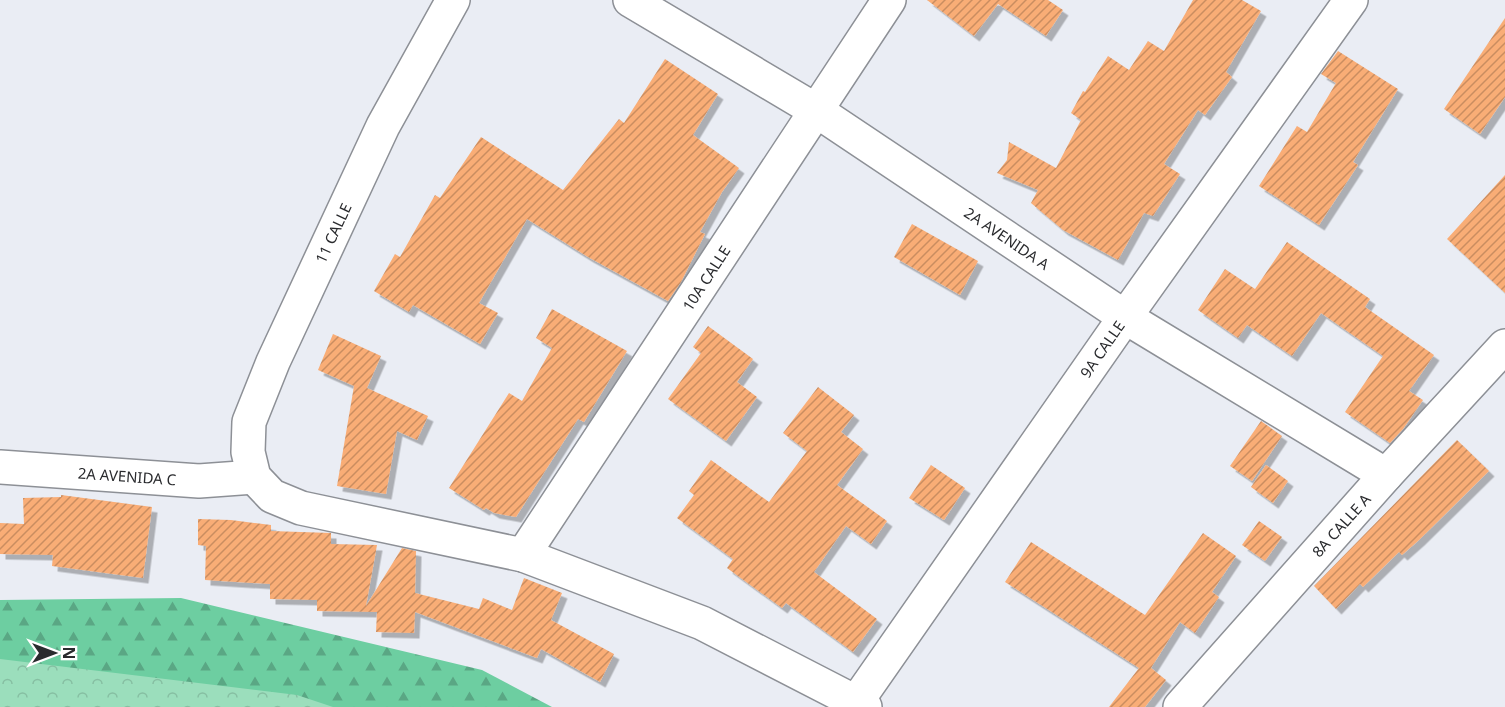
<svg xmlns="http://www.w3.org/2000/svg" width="1505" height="707" viewBox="0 0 1505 707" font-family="'Noto Sans',sans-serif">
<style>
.forest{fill:url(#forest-firs)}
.park{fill:url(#park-crowns)}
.building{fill:url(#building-hatch);filter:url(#shadow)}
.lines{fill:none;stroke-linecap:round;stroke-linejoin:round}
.minor-casing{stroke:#8d9096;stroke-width:36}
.minor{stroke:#fff;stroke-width:33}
.labels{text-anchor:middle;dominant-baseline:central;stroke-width:5;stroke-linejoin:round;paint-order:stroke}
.street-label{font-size:15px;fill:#2a2b2e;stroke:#fff}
</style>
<defs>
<pattern id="forest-firs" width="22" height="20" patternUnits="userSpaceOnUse" patternTransform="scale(1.5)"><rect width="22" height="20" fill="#6dcea1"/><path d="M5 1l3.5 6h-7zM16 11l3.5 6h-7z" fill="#5aa784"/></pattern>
<pattern id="park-crowns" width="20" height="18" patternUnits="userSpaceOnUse" patternTransform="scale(1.5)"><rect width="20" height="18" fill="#9bdebc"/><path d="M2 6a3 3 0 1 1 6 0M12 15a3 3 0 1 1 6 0" fill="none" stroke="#86bfa2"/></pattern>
<pattern id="building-hatch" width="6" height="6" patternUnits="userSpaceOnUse" patternTransform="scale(1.5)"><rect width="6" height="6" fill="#f9ad76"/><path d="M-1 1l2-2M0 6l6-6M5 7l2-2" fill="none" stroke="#ca8d61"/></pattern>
<filter id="shadow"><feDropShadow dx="5.5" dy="5.5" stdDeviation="0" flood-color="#0004"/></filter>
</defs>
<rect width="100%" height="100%" fill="#eaedf4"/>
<polygon class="forest" points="181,598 482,670 552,707 0,707 0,600"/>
<polygon class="park" points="0,659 297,695 333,707 0,707"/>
<g class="building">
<polygon points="927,0 1048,0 1063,10 1046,36 998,4 974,36"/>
<polygon points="1193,0 1242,0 1261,11 1226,72 1232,77 1205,115 1198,110 1164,164 1180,174 1153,216 1144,213 1118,260 1063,230 1031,203 1038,190 997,173 1007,160 1009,142 1056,168 1081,120 1071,113 1083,91 1085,92 1108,56 1129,70 1148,41 1164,51"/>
<polygon points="1505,18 1505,97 1480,134 1444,109"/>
<polygon points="1338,51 1398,89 1353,162 1358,165 1319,225 1259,186 1297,126 1307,132 1336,83 1321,74"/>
<polygon points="665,59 718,94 693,135 739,168 722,192 700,232 705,234 681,282 668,301 588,257 527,219 479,303 498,313 480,344 413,305 409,312 374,291 395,254 400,257 435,195 440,198 481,137 563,190 619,119 624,123"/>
<polygon points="1505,175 1505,293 1447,239"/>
<polygon points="912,224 978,261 960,295 894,257"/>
<polygon points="1287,242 1370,299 1365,307 1434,355 1409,391 1423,400 1403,429 1390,443 1345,412 1383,356 1321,313 1292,356 1247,325 1238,338 1198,310 1225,269 1255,289"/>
<polygon points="552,309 627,351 584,422 578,419 516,517 494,513 486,508 484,510 449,488 509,393 522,401 552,348 536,338"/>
<polygon points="708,326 753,359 737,382 757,397 726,441 668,399 701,353 693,347"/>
<polygon points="333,334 381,356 367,388 428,416 417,440 397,431 386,494 337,486 354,386 318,370"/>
<polygon points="818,387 854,415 841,432 863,449 837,485 887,521 871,544 846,526 814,572 877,619 853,652 786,603 782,608 727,568 733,559 677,518 694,495 689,491 711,460 769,502 807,451 783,433"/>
<polygon points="1261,421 1282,436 1252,481 1230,466"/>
<polygon points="1457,440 1489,471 1419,540 1402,555 1399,552 1363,587 1360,584 1336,609 1314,586"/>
<polygon points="931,465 965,488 944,520 909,498"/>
<polygon points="1266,465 1288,481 1273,503 1251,487"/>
<polygon points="61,495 152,507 143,578 52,566 53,555 0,554 0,523 24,524 23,498 61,497"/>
<polygon points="198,519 231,520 271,525 271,531 331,533 331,544 377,545 366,606 402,548 416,551 415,593 479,609 483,598 512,610 524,578 562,593 551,620 614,654 600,682 541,649 537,658 415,612 414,633 376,632 377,612 317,611 317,600 270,599 270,584 205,580 206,546 198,545"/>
<polygon points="1259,521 1282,537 1265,561 1242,545"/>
<polygon points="1203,533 1236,556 1212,592 1219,597 1195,633 1180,622 1151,668 1166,680 1145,707 1109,707 1139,668 1005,582 1031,542 1145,615"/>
</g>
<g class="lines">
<defs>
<g id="minor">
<polyline points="453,0 383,126 273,362 249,422 248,452 254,477 272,496 301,508 523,555 702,623 865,707"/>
<polyline points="630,0 817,111 1125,317 1386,475"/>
<polyline points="0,467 199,481 254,477"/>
<polyline points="523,555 889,0"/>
<polyline points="857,701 1125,317 1351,0"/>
<polyline points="1180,707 1386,475 1505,346"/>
</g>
</defs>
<use href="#minor" class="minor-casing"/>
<use href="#minor" class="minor"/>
</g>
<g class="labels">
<g class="street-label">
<text transform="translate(333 233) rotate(-65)">11 CALLE</text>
<text transform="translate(1007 238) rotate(34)">2A AVENIDA A</text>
<text transform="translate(706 278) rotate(-57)">10A CALLE</text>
<text transform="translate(1102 349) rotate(-55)">9A CALLE</text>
<text transform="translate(127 476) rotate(4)">2A AVENIDA C</text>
<text transform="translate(1341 525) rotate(-48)">8A CALLE A</text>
</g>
</g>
<g transform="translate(54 653) rotate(90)" stroke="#ffffff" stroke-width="4.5" paint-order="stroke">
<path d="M0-4.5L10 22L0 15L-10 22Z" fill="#2a2b2e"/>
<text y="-9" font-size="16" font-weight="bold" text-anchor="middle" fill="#2a2b2e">N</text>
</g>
</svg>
